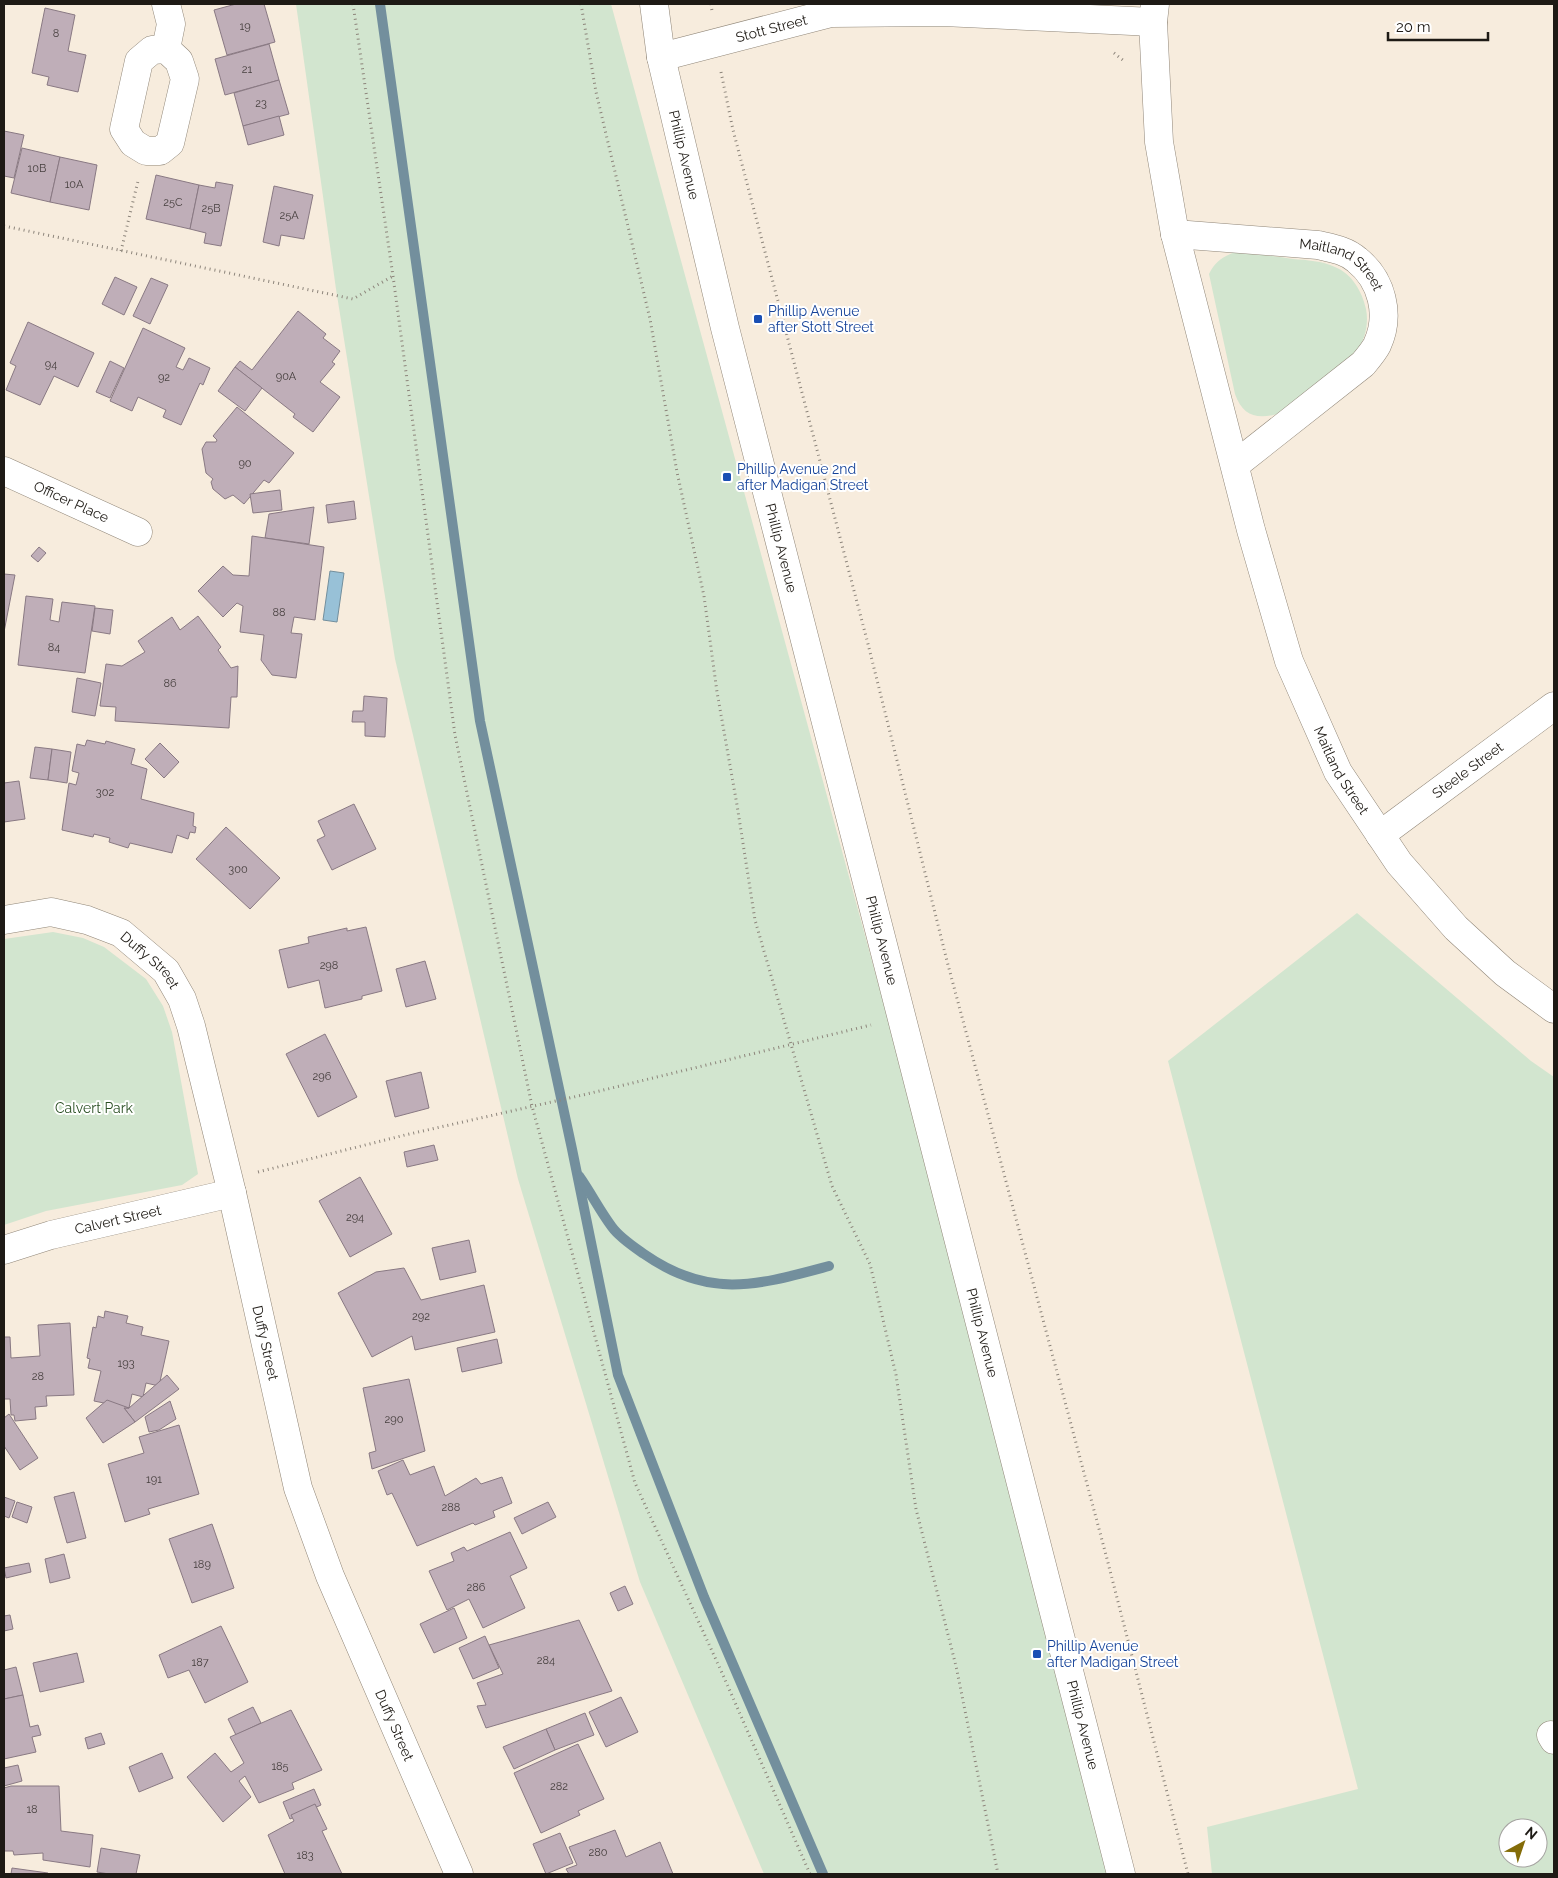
<svg xmlns="http://www.w3.org/2000/svg" width="1558" height="1878" viewBox="0 0 1558 1878" font-family="Raleway,sans-serif">
<style>
.green{fill:#d2e5cf;fill-rule:evenodd}
.water{fill:#98c1d7;stroke:#738f9d}
.lines{fill:none;stroke-linecap:round;stroke-linejoin:round}
.stream{stroke:#738f9d;stroke-width:10}
.building{fill:#bfaeb8;stroke:#897983}
.minor-casing{stroke:#908678;stroke-width:29}
.path{stroke:#8d857b;stroke-width:3;stroke-dasharray:1 4;stroke-linecap:butt}
.minor{stroke:#fff;stroke-width:28}
.transit-dot{fill:#1a4fb4;stroke:#fff;stroke-width:2}
.labels{text-anchor:middle;dominant-baseline:central;stroke-width:4;stroke-linejoin:round;paint-order:stroke}
.number-label{font-size:11px;fill:#463f3e}
.street-label{font-size:14px;fill:#1e1a15;stroke:#fff}
.transit-label{font-size:14px;fill:#164399;stroke:#fff;text-anchor:start}
.park-label{font-size:14px;fill:#2a4f23;stroke:#fff}
</style>
<rect width="100%" height="100%" fill="#f7ecdd"/>
<g class="green">
<polygon points="296,4 611,4 1121,1874 764,1874 640,1582 518,1179 395,659 336,289"/>
<path d="M1235 252C1254 254 1274 256 1293 259 1307 260 1322 261 1335 267 1352 274 1362 291 1366 309 1369 324 1365 340 1356 353L1281 413C1258 420 1243 417 1235 394L1209 274C1215 262 1222 257 1235 252Z"/>
<path d="M1357 913 1531 1061 1554 1077V1874H1212L1207 1827 1358 1789 1168 1061ZM1508 1828H1538V1858H1508Z"/>
<polygon points="53,932 83,938 104,947 146,979 163,1006 172,1032 198,1174 182,1185 46,1211 4,1225 4,939"/>
</g>
<polygon class="water" points="330,571 344,573 337,622 323,620"/>
<g class="lines">
<g class="stream">
<polyline points="380,4 480,721 572,1149 618,1375 704,1597 823,1874"/>
<path d="M579 1176C591 1193 600 1211 612 1227 620 1238 634 1247 644 1254 710 1300 758 1285 829 1266"/>
</g>
</g>
<g class="building">
<polygon points="236,4 264,4 275,42 227,55 214,10"/>
<polygon points="45,8 75,15 68,51 86,55 78,92 47,85 49,77 32,73"/>
<polygon points="269,44 279,80 225,95 215,59"/>
<polygon points="279,80 289,114 243,126 234,93"/>
<polygon points="279,116 284,135 248,145 243,126"/>
<polygon points="4,131 24,135 14,178 4,176"/>
<polygon points="22,148 60,157 50,202 11,193"/>
<polygon points="60,157 97,165 89,210 50,202"/>
<polygon points="156,175 199,185 190,229 146,219"/>
<polygon points="216,182 233,185 221,246 204,243 206,233 190,229 199,185 215,188"/>
<polygon points="274,186 313,195 304,239 281,235 279,246 263,242"/>
<polygon points="115,277 137,287 124,315 102,304"/>
<polygon points="151,278 168,285 150,324 133,316"/>
<polygon points="298,311 326,334 323,338 340,351 332,362 335,364 320,382 340,397 313,432 293,417 295,414 235,367 240,361 252,370"/>
<polygon points="28,322 94,353 78,387 54,376 40,405 6,390 16,366 10,363"/>
<polygon points="143,328 185,348 176,367 183,370 189,358 210,368 203,385 200,383 181,425 163,417 166,410 138,397 132,411 110,401"/>
<polygon points="110,361 124,368 110,398 96,392"/>
<polygon points="235,367 262,388 245,411 218,391"/>
<polygon points="237,407 294,453 269,483 264,480 244,504 233,495 225,499 213,489 211,482 213,479 206,473 202,449 206,442 216,442 217,440 213,436"/>
<polygon points="280,490 282,510 253,513 250,494"/>
<polygon points="354,501 356,519 328,523 326,505"/>
<polygon points="314,507 309,544 265,538 269,514"/>
<polygon points="252,536 324,547 315,620 294,617 291,633 302,634 296,678 272,675 261,660 264,635 240,632 243,606 237,603 223,617 198,591 223,566 233,575 249,576"/>
<polygon points="39,547 46,553 38,562 31,556"/>
<polygon points="4,574 15,575 4,632"/>
<polygon points="26,596 53,599 50,620 59,622 62,602 95,606 85,673 18,665"/>
<polygon points="95,608 113,610 110,634 92,631"/>
<polygon points="198,616 221,647 218,650 231,668 238,666 237,697 231,697 229,728 115,721 116,707 100,706 106,664 122,666 145,652 138,641 172,617 180,630"/>
<polygon points="77,678 101,683 95,716 72,712"/>
<polygon points="364,696 387,698 385,737 365,736 365,722 352,722 353,711 363,711"/>
<polygon points="87,740 105,744 106,741 135,749 131,764 147,769 141,799 194,813 193,826 196,827 195,833 190,832 188,839 177,835 172,853 130,843 128,848 109,842 110,838 94,834 93,837 62,830 69,783 76,785 79,773 72,771 77,744 85,746"/>
<polygon points="160,743 179,762 164,778 145,759"/>
<polygon points="35,747 52,749 48,780 30,778"/>
<polygon points="52,749 71,752 67,783 48,780"/>
<polygon points="19,781 25,819 4,822 4,783"/>
<polygon points="354,804 376,849 332,870 317,840 325,836 318,821"/>
<polygon points="226,827 280,878 250,909 196,859"/>
<polygon points="366,927 382,991 362,996 362,999 325,1008 319,980 288,988 279,950 309,943 308,937 347,928 347,931"/>
<polygon points="425,961 436,999 406,1007 396,969"/>
<polygon points="325,1034 357,1097 318,1117 286,1054"/>
<polygon points="421,1072 429,1108 395,1117 386,1081"/>
<polygon points="434,1145 438,1160 407,1167 404,1152"/>
<polygon points="360,1177 392,1234 350,1257 319,1201"/>
<polygon points="469,1240 476,1272 440,1280 432,1248"/>
<polygon points="404,1268 421,1300 484,1285 495,1332 415,1350 412,1336 372,1357 338,1293 376,1272"/>
<polygon points="105,1311 128,1316 126,1323 143,1327 141,1335 169,1341 159,1386 146,1383 143,1397 132,1394 129,1408 94,1401 101,1371 88,1368 90,1359 87,1358 93,1327 96,1328 98,1316 104,1318"/>
<polygon points="70,1323 74,1395 46,1396 47,1406 35,1407 36,1419 15,1421 14,1415 11,1415 10,1399 4,1399 4,1337 10,1337 11,1358 40,1356 38,1325"/>
<polygon points="497,1339 502,1363 462,1372 457,1348"/>
<polygon points="167,1375 179,1389 135,1422 124,1408 129,1408"/>
<polygon points="409,1379 425,1451 372,1469 369,1453 376,1451 363,1388"/>
<polygon points="107,1400 129,1408 124,1408 135,1422 103,1443 86,1418"/>
<polygon points="170,1401 176,1419 159,1430 149,1432 145,1417"/>
<polygon points="9,1414 38,1458 20,1470 4,1446 4,1418"/>
<polygon points="179,1425 199,1494 148,1509 150,1514 125,1522 108,1464 144,1453 139,1437"/>
<polygon points="403,1460 410,1475 434,1466 445,1496 476,1478 481,1484 502,1477 512,1503 493,1511 495,1517 475,1525 473,1523 417,1546 392,1493 387,1495 378,1471"/>
<polygon points="74,1492 86,1538 67,1543 54,1497"/>
<polygon points="4,1497 15,1501 9,1518 4,1516"/>
<polygon points="17,1502 32,1507 27,1523 12,1517"/>
<polygon points="548,1502 556,1517 522,1534 514,1518"/>
<polygon points="212,1524 234,1588 192,1603 169,1539"/>
<polygon points="510,1532 527,1568 510,1576 525,1608 483,1628 469,1599 447,1610 429,1571 454,1561 451,1553 464,1547 467,1551"/>
<polygon points="64,1554 70,1578 50,1583 45,1559"/>
<polygon points="29,1563 31,1572 6,1578 4,1568"/>
<polygon points="625,1586 633,1604 618,1611 610,1593"/>
<polygon points="454,1608 467,1638 434,1653 420,1624"/>
<polygon points="10,1615 13,1629 4,1631 4,1616"/>
<polygon points="579,1620 612,1691 486,1728 477,1706 486,1705 477,1683 503,1674 489,1645"/>
<polygon points="221,1626 248,1682 205,1703 189,1670 168,1678 159,1655"/>
<polygon points="485,1636 499,1668 473,1679 459,1648"/>
<polygon points="77,1653 84,1682 40,1692 33,1663"/>
<polygon points="16,1667 23,1695 4,1699 4,1670"/>
<polygon points="23,1695 30,1727 38,1725 41,1735 32,1737 36,1752 4,1759 4,1699"/>
<polygon points="621,1697 638,1732 606,1747 589,1712"/>
<polygon points="253,1707 261,1723 236,1735 228,1719"/>
<polygon points="291,1710 322,1770 292,1783 294,1789 259,1803 245,1776 239,1781 251,1797 223,1822 187,1777 215,1753 231,1772 244,1763 230,1737"/>
<polygon points="585,1713 594,1735 555,1750 546,1729"/>
<polygon points="546,1729 555,1750 514,1769 503,1747"/>
<polygon points="101,1733 105,1744 88,1749 85,1738"/>
<polygon points="578,1744 604,1799 578,1811 580,1815 541,1833 514,1773"/>
<polygon points="162,1753 173,1778 139,1792 129,1767"/>
<polygon points="18,1765 22,1781 4,1786 4,1768"/>
<polygon points="11,1786 59,1786 61,1831 93,1835 90,1867 43,1860 43,1853 14,1855 13,1851 4,1851 4,1788"/>
<polygon points="314,1789 321,1805 290,1819 283,1802"/>
<polygon points="315,1804 327,1829 322,1831 342,1874 285,1874 268,1835 294,1821 291,1815"/>
<polygon points="615,1830 626,1857 660,1842 673,1874 569,1874 566,1869 577,1865 569,1847"/>
<polygon points="560,1833 573,1863 546,1874 533,1844"/>
<polygon points="101,1848 140,1855 136,1874 109,1874 97,1872"/>
<polygon points="12,1868 48,1873 48,1874 11,1874"/>
</g>
<g class="lines">
<defs>
<g id="minor">
<polyline points="166,4 171,24 166,49"/>
<path id="s1" d="M654 4 661 57 725 328 1121 1874"/>
<path id="s2" d="M1155 4 1153 22 1159 142 1175 234 1251 530 1289 661 1338 772 1399 863 1456 928 1505 973 1554 1009"/>
<polygon points="166,49 179,61 185,79 170,143 160,151 146,151 133,143 124,129 139,61 152,50"/>
<path id="s3" d="M661 57 831 13 943 12 1153 22"/>
<path id="s4" d="M1175 234 1318 245C1331 248 1346 250 1357 260 1382 280 1391 315 1377 345 1374 351 1368 358 1363 364L1235 465"/>
<path id="s5" d="M4 471 138 532"/>
<path id="s6" d="M1380 835 1554 706"/>
<path id="s7" d="M4 920 51 912 87 920 121 933 166 971 182 999 191 1026 232 1193 298 1488 330 1576 459 1874"/>
<path id="s8" d="M4 1250 51 1235 232 1193"/>
<polyline points="1551,1735 1554,1740"/>
</g>
</defs>
<use href="#minor" class="minor-casing"/>
<g class="path">
<polyline points="353,4 393,276 455,735 532,1106 635,1483 723,1675 810,1874"/>
<polyline points="581,4 596,92 650,319 677,472 704,596 717,692 737,805 755,920 832,1186 870,1264 896,1375 916,1509 956,1666 998,1874"/>
<polyline points="711,4 712,11"/>
<polyline points="1114,53 1124,61"/>
<polyline points="721,72 733,130 868,644 947,961 1106,1555 1188,1874"/>
<polyline points="4,226 353,299 393,276"/>
<polyline points="121,251 138,181"/>
<polyline points="258,1172 405,1135 587,1094 871,1025"/>
</g>
<use href="#minor" class="minor"/>
</g>
<g class="transit-dot">
<rect x="753" y="314" width="10" height="10" rx="2.5"/>
<rect x="722" y="472" width="10" height="10" rx="2.5"/>
<rect x="1032" y="1649" width="10" height="10" rx="2.5"/>
</g>
<g class="labels">
<g class="number-label">
<text x="245" y="26">19</text>
<text x="56" y="33">8</text>
<text x="247" y="69">21</text>
<text x="261" y="103">23</text>
<text x="37" y="168">10B</text>
<text x="74" y="184">10A</text>
<text x="173" y="202">25C</text>
<text x="211" y="208">25B</text>
<text x="289" y="215">25A</text>
<text x="51" y="364">94</text>
<text x="286" y="376">90A</text>
<text x="164" y="377">92</text>
<text x="245" y="463">90</text>
<text x="279" y="612">88</text>
<text x="54" y="647">84</text>
<text x="170" y="683">86</text>
<text x="105" y="792">302</text>
<text x="238" y="869">300</text>
<text x="329" y="965">298</text>
<text x="322" y="1076">296</text>
<text x="355" y="1217">294</text>
<text x="421" y="1316">292</text>
<text x="126" y="1363">193</text>
<text x="38" y="1376">28</text>
<text x="394" y="1419">290</text>
<text x="154" y="1479">191</text>
<text x="451" y="1507">288</text>
<text x="202" y="1564">189</text>
<text x="476" y="1587">286</text>
<text x="546" y="1660">284</text>
<text x="200" y="1662">187</text>
<text x="280" y="1766">185</text>
<text x="559" y="1786">282</text>
<text x="32" y="1809">18</text>
<text x="598" y="1852">280</text>
<text x="305" y="1855">183</text>
</g>
<g class="street-label">
<text stroke="none"><textPath href="#s3" startOffset="114">Stott Street</textPath></text>
<text stroke="none"><textPath href="#s1" startOffset="154">Phillip Avenue</textPath></text>
<text stroke="none"><textPath href="#s4" startOffset="174">Maitland Street</textPath></text>
<text stroke="none"><textPath href="#s5" startOffset="74">Officer Place</textPath></text>
<text stroke="none"><textPath href="#s1" startOffset="559">Phillip Avenue</textPath></text>
<text stroke="none"><textPath href="#s2" startOffset="795">Maitland Street</textPath></text>
<text stroke="none"><textPath href="#s6" startOffset="109">Steele Street</textPath></text>
<text stroke="none"><textPath href="#s1" startOffset="964">Phillip Avenue</textPath></text>
<text stroke="none"><textPath href="#s7" startOffset="161">Duffy Street</textPath></text>
<text stroke="none"><textPath href="#s8" startOffset="118">Calvert Street</textPath></text>
<text stroke="none"><textPath href="#s1" startOffset="1369">Phillip Avenue</textPath></text>
<text stroke="none"><textPath href="#s7" startOffset="566">Duffy Street</textPath></text>
<text stroke="none"><textPath href="#s1" startOffset="1774">Phillip Avenue</textPath></text>
<text stroke="none"><textPath href="#s7" startOffset="971">Duffy Street</textPath></text>
</g>
<g class="transit-label">
<text x="768" y="311">Phillip Avenue<tspan x="768" dy="16">after Stott Street</tspan></text>
<text x="737" y="469">Phillip Avenue 2nd<tspan x="737" dy="16">after Madigan Street</tspan></text>
<text x="1047" y="1646">Phillip Avenue<tspan x="1047" dy="16">after Madigan Street</tspan></text>
</g>
<g class="park-label">
<text x="94" y="1108">Calvert Park</text>
</g>
</g>
<rect width="1558" height="1878" fill="none" stroke="#1e1a15" stroke-width="10"/>
<g transform="translate(1523 1843) rotate(40)"><circle r="24" fill="#ffffff" stroke="#a5a3a1"/>
<path d="M0-4L9 19L0 12L-9 19Z" fill="#846c08"/>
<text y="-8" font-size="14" font-weight="bold" text-anchor="middle" fill="#1e1a15">N</text>
</g>
<path d="M1388 32v8h100v-8" fill="none" stroke="#1e1a15" stroke-width="2.5"/>
<text x="1396" y="32" font-size="15" fill="#1e1a15" stroke="#ffffff" stroke-width="4" paint-order="stroke">20 m</text>
</svg>
